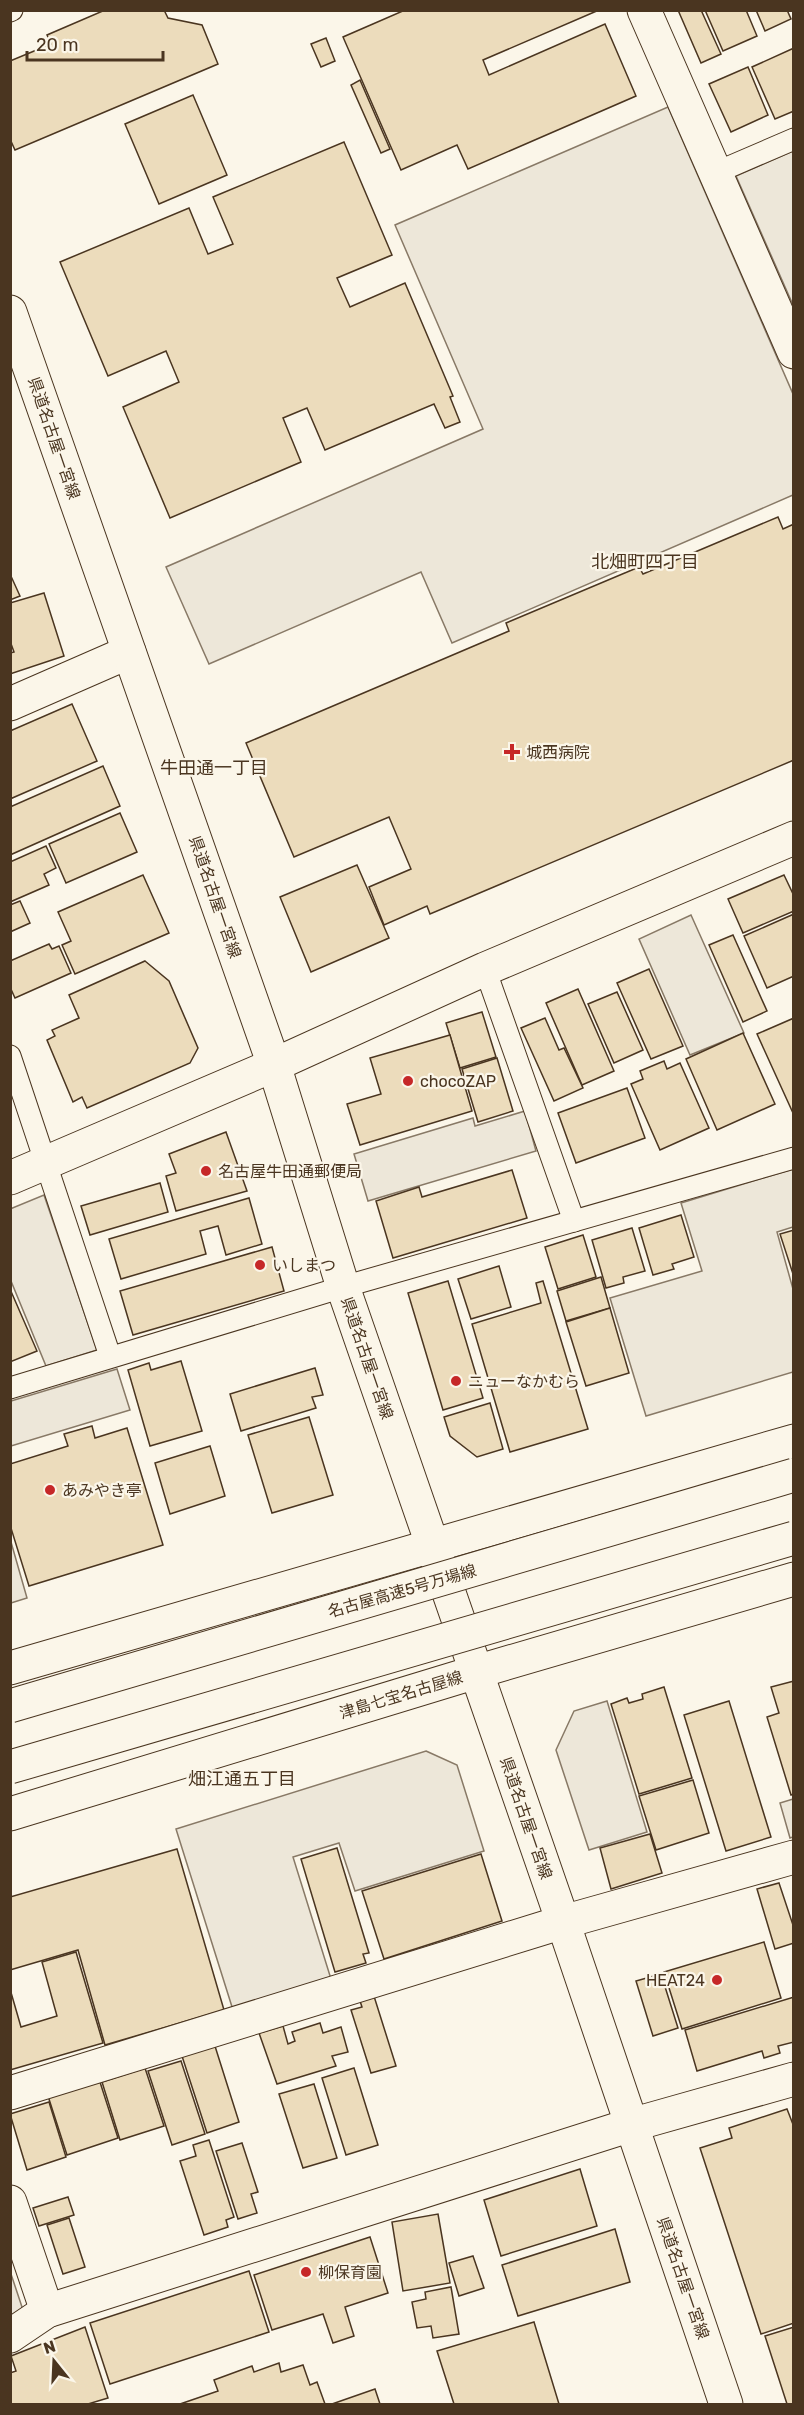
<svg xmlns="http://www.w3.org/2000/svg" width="804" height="2415" viewBox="0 0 804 2415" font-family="Rubik,'Noto Sans JP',sans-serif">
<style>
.green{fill:#ede6d9;stroke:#887966;stroke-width:1.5}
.parking{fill:#ede7d9;stroke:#887966;stroke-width:1.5}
.building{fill:#ecdcbc;stroke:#4a3520;stroke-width:1.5}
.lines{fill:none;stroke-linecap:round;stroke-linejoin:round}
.lane-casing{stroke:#4a3520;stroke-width:23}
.street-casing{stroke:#4a3520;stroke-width:35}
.secondary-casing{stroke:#4a3520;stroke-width:35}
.lane{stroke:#fbf6e9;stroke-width:21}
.street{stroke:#fbf6e9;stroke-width:33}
.secondary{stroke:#fbf6e9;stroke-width:33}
.highway-bridge-casing{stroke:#4a3520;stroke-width:35;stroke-linecap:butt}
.highway-bridge{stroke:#fbf6e9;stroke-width:33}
.poi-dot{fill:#c62828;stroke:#fbf6e9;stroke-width:2}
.labels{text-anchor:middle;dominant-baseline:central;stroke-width:4.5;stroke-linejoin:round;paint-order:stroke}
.street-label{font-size:16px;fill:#4a3520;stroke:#fbf6e9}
.poi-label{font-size:16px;fill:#4a3520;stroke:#fbf6e9;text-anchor:start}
.neighbourhood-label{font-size:18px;fill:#4a3520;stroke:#fbf6e9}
</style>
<rect width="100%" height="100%" fill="#fbf6e9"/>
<polygon class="green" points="10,2271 23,2310 10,2322"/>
<g class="parking">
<polygon points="668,107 793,394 793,495 452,643 421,572 209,664 166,567 483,429 395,225"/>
<polygon points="793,151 793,305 736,176"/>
<polygon points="691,915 744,1033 690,1055 639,939"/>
<polygon points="525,1111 536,1151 368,1201 354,1154 473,1118 475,1126"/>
<polygon points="793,1169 793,1227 777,1232 793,1289 793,1372 646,1416 610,1298 702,1271 681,1203"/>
<polygon points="44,1195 97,1350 46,1366 11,1281 10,1209"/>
<polygon points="117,1369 130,1410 11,1446 11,1401"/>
<polygon points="11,1542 27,1598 11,1603 10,1603"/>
<polygon points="607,1701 647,1832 589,1850 556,1750 574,1711"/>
<polygon points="426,1751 457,1765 484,1851 355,1891 339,1843 293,1857 331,1979 233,2010 176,1829"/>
<polygon points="793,1799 793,1837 790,1838 780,1803"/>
</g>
<g class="building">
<polygon points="105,10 164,10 168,18 202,25 218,64 15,150 10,139 10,61 51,44 47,35"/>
<polygon points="405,10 599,10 483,60 489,75 605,24 636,96 468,169 457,145 401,170 343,37"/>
<polygon points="678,10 701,10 721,54 701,63"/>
<polygon points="705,10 746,10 757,36 723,51"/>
<polygon points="756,10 787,10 791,19 765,31"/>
<polygon points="326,38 335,61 321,67 311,44"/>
<polygon points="794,48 794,111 775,119 752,67"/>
<polygon points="748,67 768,115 731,132 709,84"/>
<polygon points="360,80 390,149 381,153 351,85"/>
<polygon points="193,95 227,175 159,204 125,124"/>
<polygon points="344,142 392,255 337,278 350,307 405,283 453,396 450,397 460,422 445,428 434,404 325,450 307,408 283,418 301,462 170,518 123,407 179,382 166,351 108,376 60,262 189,208 208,254 233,244 213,197"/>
<polygon points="778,517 783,529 794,524 794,760 430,914 427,906 384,925 369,887 411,869 389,817 294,857 246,743 509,631 506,623 639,567 643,574"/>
<polygon points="10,574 20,596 10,600"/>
<polygon points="44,593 64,656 10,674 10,653 14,652 10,641 10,603"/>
<polygon points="72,704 97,761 10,799 10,731"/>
<polygon points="103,766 120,806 10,855 10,807"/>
<polygon points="120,813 137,852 66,883 49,844"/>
<polygon points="46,846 56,868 44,874 49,885 10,902 10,862"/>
<polygon points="357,865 389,938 311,972 280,897"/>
<polygon points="143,875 169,933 75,974 62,945 71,941 58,912"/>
<polygon points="784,875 794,896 794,911 743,933 728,899"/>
<polygon points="20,901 30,923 10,932 10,905"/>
<polygon points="794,914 794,976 767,988 744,936"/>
<polygon points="733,935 767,1011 743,1022 709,945"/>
<polygon points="49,944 52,949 59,946 71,973 15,998 10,987 10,961"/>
<polygon points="145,961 169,981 198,1048 190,1063 87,1108 82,1097 73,1102 47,1040 55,1036 52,1030 79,1018 69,995"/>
<polygon points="649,969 683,1046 651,1059 617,983"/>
<polygon points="578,989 614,1071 582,1085 546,1003"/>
<polygon points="617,992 643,1050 614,1063 588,1004"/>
<polygon points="482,1012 496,1057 460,1068 446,1023"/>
<polygon points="545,1018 559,1050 564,1048 583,1088 554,1101 521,1028"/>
<polygon points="794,1018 794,1113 793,1113 757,1034"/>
<polygon points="743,1033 775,1104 717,1130 686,1059"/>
<polygon points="450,1035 472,1111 360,1145 347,1104 381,1094 370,1058"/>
<polygon points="497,1058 513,1111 478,1122 462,1069"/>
<polygon points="664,1061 667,1069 680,1063 709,1128 660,1150 631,1084 643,1079 640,1071"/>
<polygon points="627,1088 645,1138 576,1163 558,1113"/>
<polygon points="226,1132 247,1191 176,1211 166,1176 176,1173 169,1154"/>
<polygon points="512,1170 527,1218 393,1258 376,1201 419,1187 422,1197"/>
<polygon points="160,1183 168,1212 90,1235 81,1206"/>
<polygon points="249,1198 262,1244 226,1255 218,1226 200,1231 206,1254 121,1279 109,1239"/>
<polygon points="681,1215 694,1257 672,1264 674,1269 653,1275 639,1228"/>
<polygon points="632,1228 645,1271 623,1277 624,1283 606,1288 592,1240"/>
<polygon points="794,1230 794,1277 780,1234"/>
<polygon points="583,1235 596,1277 558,1289 545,1247"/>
<polygon points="272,1247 284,1291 133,1335 120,1291"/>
<polygon points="499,1266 511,1307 471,1319 458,1279"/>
<polygon points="601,1277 610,1308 566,1321 557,1291"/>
<polygon points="448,1281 483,1398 443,1410 408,1293"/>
<polygon points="543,1281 588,1429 510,1452 472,1324 541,1303 536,1283"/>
<polygon points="10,1289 37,1351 10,1362"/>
<polygon points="610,1308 629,1373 586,1386 566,1322"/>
<polygon points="181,1361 202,1431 150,1446 128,1370 149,1363 151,1370"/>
<polygon points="315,1368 323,1395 312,1397 316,1408 241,1431 230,1394"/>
<polygon points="490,1403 503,1449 477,1457 450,1436 444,1417"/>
<polygon points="309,1417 333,1495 272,1513 248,1435"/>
<polygon points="92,1426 95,1438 127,1428 163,1545 29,1586 10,1525 10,1464 68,1446 64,1434"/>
<polygon points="210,1446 225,1496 170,1514 155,1463"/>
<polygon points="794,1681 794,1794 791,1795 767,1717 779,1713 771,1687"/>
<polygon points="664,1687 692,1778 639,1794 611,1704 627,1698 629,1703 643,1699 642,1694"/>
<polygon points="729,1701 771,1837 726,1851 684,1715"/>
<polygon points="693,1780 709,1833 656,1850 639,1796"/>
<polygon points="650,1834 662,1873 611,1889 600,1848"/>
<polygon points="337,1848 369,1953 363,1954 366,1963 335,1972 301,1859"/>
<polygon points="177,1849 224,2010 105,2045 78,1950 10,1970 10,1897"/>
<polygon points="481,1854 502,1921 384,1959 362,1891"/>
<polygon points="779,1883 794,1928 794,1943 775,1949 757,1889"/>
<polygon points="764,1942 781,1998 682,2029 664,1972"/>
<polygon points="76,1952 103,2043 10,2070 10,1989 21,2027 57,2016 42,1962"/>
<polygon points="661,1974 678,2028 653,2036 636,1981"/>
<polygon points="373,1993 396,2066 371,2073 351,2010 362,2007 359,1998"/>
<polygon points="794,1997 794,2042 778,2046 780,2053 764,2058 762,2051 697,2071 685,2030"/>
<polygon points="320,2023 323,2033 341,2027 348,2052 332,2056 336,2066 277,2084 259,2033 283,2026 288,2044 295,2041 292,2032"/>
<polygon points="214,2043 239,2122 207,2133 181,2053"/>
<polygon points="181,2061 205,2134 172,2145 148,2071"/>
<polygon points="145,2068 164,2126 120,2140 102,2082"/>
<polygon points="354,2068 378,2145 346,2155 322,2078"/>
<polygon points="99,2079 118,2138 67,2155 48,2096"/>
<polygon points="314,2084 337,2158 303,2168 279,2094"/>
<polygon points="49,2102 66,2157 27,2170 10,2114"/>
<polygon points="787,2109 794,2127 794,2323 761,2334 700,2148 732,2138 729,2128"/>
<polygon points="209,2140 234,2217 226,2220 228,2227 204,2235 180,2161 196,2156 193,2145"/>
<polygon points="242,2143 258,2192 251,2194 257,2213 238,2219 216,2151"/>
<polygon points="580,2169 597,2226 501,2256 484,2200"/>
<polygon points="68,2197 74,2215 39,2226 33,2208"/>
<polygon points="438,2214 450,2283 403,2291 392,2222"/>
<polygon points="69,2218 85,2267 63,2274 47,2225"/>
<polygon points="615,2229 630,2282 518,2316 502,2265"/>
<polygon points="370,2237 388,2293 345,2307 354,2336 333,2343 323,2314 272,2330 254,2275"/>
<polygon points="473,2256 484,2288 459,2296 449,2263"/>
<polygon points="249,2271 269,2332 110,2384 90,2323"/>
<polygon points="451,2287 459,2334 433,2338 431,2326 417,2328 412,2302 426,2299 425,2292"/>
<polygon points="534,2322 559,2404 454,2404 437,2351"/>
<polygon points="85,2327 108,2398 88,2404 10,2404 10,2373 16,2371 11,2356"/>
<polygon points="794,2327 794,2404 787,2404 765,2336"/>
<polygon points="279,2363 281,2372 303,2365 310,2385 317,2382 325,2404 180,2404 218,2391 214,2380 252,2366 254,2372"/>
<polygon points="375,2389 380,2404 332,2404"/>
</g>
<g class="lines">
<defs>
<g id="lane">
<polyline points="10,11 12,10"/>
<polyline points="715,173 794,139"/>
<polyline points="485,969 574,1221"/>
<polyline points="10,1056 110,1356"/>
<polyline points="10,1388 343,1287 794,1158"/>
</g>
<g id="street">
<polyline points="644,10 794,352"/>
<polyline points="10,704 129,652"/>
<polyline points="10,1178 274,1065 485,969 794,838"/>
<polyline points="10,2093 563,1922 794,1857"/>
<polyline points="10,2202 47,2311"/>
<polyline points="10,2336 47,2311 631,2125 794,2079"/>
</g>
<g id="secondary">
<polyline points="10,312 274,1065 343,1287 563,1922 726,2404"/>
<polyline points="10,1668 794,1441"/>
<polyline points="10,1814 476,1672 794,1579"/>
</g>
</defs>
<use href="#lane" class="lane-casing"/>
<use href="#street" class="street-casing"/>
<use href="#secondary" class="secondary-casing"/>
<use href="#lane" class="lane"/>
<use href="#street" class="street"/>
<use href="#secondary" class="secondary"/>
<defs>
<g id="highway-bridge">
<polyline points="10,1706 794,1475"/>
<polyline points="10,1767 794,1538"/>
</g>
</defs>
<use href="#highway-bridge" class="highway-bridge-casing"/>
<use href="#highway-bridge" class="highway-bridge"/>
</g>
<g class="poi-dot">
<path d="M509 743h6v6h6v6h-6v6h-6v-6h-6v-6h6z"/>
<circle cx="408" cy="1081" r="6"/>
<circle cx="206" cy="1171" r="6"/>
<circle cx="260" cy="1265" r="6"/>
<circle cx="456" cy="1381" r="6"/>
<circle cx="50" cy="1490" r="6"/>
<circle cx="717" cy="1980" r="6"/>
<circle cx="306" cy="2272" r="6"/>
</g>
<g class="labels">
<g class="street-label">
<text transform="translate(54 438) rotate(71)">県道名古屋一宮線</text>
<text transform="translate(215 897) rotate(71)">県道名古屋一宮線</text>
<text transform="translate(367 1358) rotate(71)">県道名古屋一宮線</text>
<text transform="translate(402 1591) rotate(-16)">名古屋高速5号万場線</text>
<text transform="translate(401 1695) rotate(-17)">津島七宝名古屋線</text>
<text transform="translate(526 1818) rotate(71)">県道名古屋一宮線</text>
<text transform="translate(683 2278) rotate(71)">県道名古屋一宮線</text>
</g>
<g class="poi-label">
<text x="526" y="752">城西病院</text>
<text x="420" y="1081">chocoZAP</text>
<text x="218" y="1171">名古屋牛田通郵便局</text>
<text x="272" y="1265">いしまつ</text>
<text x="468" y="1381">ニューなかむら</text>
<text x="62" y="1490">あみやき亭</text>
<text x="705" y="1980" text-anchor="end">HEAT24</text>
<text x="318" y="2272">柳保育園</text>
</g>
<g class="neighbourhood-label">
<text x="645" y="562">北畑町四丁目</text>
<text x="214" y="768">牛田通一丁目</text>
<text x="242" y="1779">畑江通五丁目</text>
</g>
</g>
<rect width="804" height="2415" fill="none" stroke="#4a3520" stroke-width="24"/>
<g transform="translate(54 2361) rotate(342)" stroke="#fbf6e9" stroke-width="4.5" paint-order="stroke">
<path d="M0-4.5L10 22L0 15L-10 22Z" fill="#4a3520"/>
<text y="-9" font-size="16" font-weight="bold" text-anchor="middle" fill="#4a3520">N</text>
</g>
<path d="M27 51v9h136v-9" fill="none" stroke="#4a3520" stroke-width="3"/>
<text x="36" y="51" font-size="18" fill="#4a3520" stroke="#fbf6e9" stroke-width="4.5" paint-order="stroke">20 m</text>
</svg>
